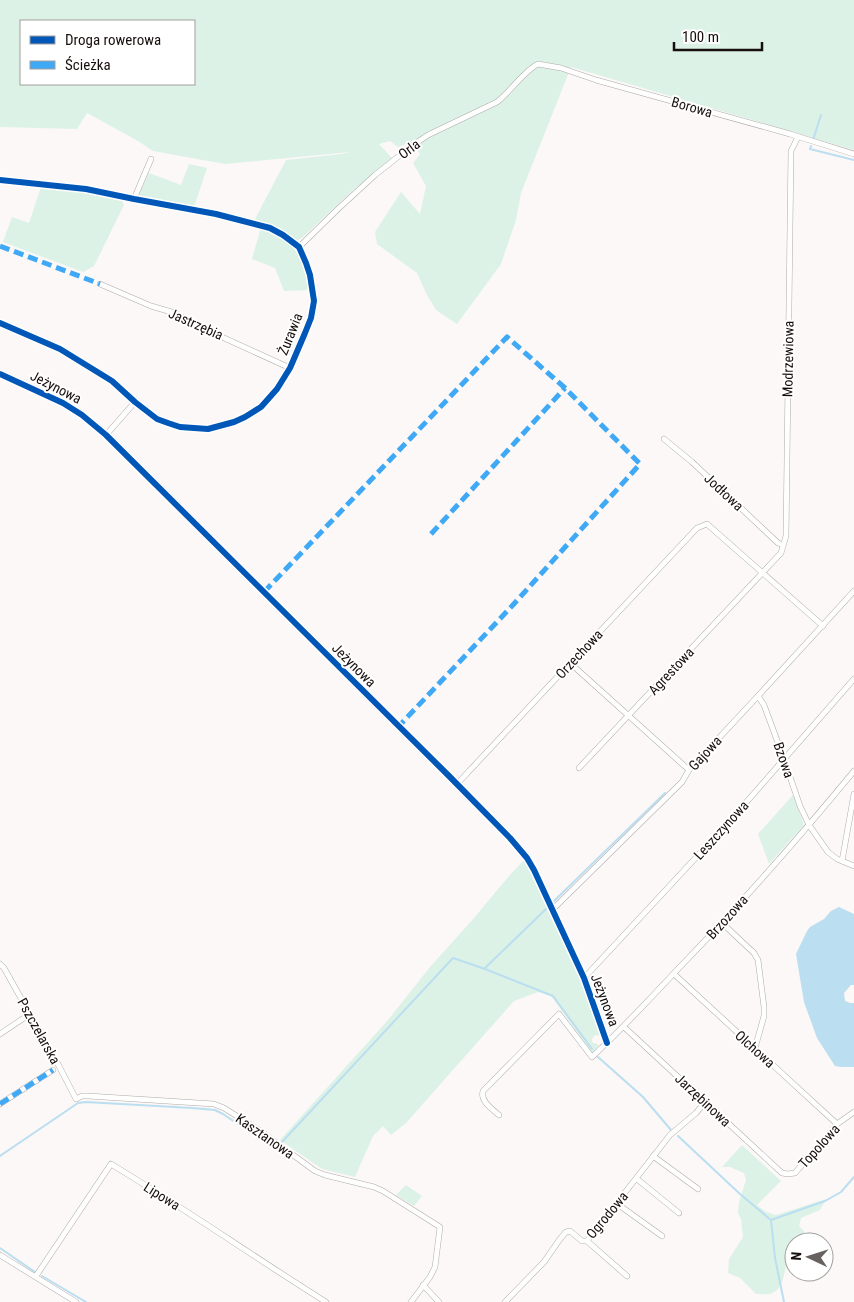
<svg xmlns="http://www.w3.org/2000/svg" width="854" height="1302" viewBox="0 0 854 1302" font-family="'Roboto Condensed',sans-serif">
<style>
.green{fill:#dcf2e6;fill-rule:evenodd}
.water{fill:#bbdef0}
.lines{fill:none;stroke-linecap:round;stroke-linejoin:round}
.stream{stroke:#bbdef0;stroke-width:2}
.street-casing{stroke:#b0aba9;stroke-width:6}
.street{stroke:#fefefe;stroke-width:5}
.quiet{stroke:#3fa9f5;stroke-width:5;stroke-dasharray:10 5;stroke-linecap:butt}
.cycleway-casing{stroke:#fff;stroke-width:9}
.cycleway{stroke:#0057b8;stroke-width:6}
.labels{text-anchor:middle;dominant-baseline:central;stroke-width:4;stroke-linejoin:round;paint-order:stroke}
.street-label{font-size:14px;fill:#170f0d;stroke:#fff}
</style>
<rect width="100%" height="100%" fill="#fbf8f7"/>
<g class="green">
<path d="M0 0H854V150L571 67 521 193 516 220 501 264 457 324 436 310 427 295 417 273 377 244 375 232 401 192 420 214 426 186 413 163 420 154 415 148 419 138 398 147 390 141 379 144 392 158 352 191 303 237 298 240H295L271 225 254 221 286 160 342 154 350 152 225 164 153 151 138 141 87 113 77 129 0 127ZM21 21H194V84H21Z"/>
<polygon points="189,164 207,168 194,207 141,197 139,194 149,173 181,185"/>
<polygon points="41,187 68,189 121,199 124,205 94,266 83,272 3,242 12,217 29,223"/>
<path d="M261 227C293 240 305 256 310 290L284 291 275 268 252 259Z"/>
<polygon points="793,795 804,825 769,864 758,834"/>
<polygon points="524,860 534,877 581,980 601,1036 595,1035 592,1039 592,1042 599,1045 592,1053 551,996 538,992 514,1001 406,1123 391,1135 383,1126 373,1136 355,1177 322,1169 280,1140 388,1020 430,967 474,918 509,876"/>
<path d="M742 1145 781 1181 757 1205 766 1212 776 1215 826 1199 820 1210 801 1218 799 1226 814 1242H794V1249C782 1260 788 1287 772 1293 768 1295 761 1294 756 1294L740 1278 728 1273 729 1259 743 1237 741 1219 738 1213 739 1202 746 1180 744 1173 730 1167H722Z"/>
<polygon points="406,1185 422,1196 414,1206 396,1195"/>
</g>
<polygon class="water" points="839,907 854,914 854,985 851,985 844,993 845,1001 850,1003 854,1003 854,1067 841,1067 835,1066 817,1038 804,1002 796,954 807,931 810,927 824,919 831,911"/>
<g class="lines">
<g class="stream">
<polyline points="813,140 821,115"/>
<polyline points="811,146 810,149 854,160"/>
<polyline points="554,901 665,793"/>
<polyline points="485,968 546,909"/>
<polyline points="598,1057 643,1097 671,1130"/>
<polyline points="678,1136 740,1194 771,1220 825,1201 841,1192 854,1177"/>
<polyline points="282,1142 453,958 485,969 553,996 592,1049"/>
<polyline points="0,1156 78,1103 86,1102 192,1108 215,1110 223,1114 275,1149"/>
<polyline points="771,1220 775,1258 784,1302"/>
<polyline points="0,1248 35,1272"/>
<polyline points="42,1276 86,1302"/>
</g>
<defs>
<g id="street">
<polyline points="0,180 86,189 134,199 216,214 270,228 283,235 299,247 306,263 310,275 314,301 311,318 305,333 290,368 277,389 261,407 245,417 234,422 208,429 180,427 168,423 157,419 135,402 112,381 60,349 0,323"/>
<polyline points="134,199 151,159"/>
<path d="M299 247 339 208 375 175 413 145 428 135 497 102C510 92 525 70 538 64L561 68 596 80 790 134 854 154"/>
<polyline points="100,284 151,306 175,313 200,327 290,368"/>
<polyline points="0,374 63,403 82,415 106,435 449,776 510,838 527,858 534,870 584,978 607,1043"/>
<polyline points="106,435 135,402"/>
<polyline points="664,439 692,462 778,543 783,545"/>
<polyline points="570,663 689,770"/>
<polyline points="758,696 764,705 784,759 800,806 809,825 828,852 837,859 854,866"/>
<polyline points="579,768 781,553 786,536 791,151 798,137"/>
<polyline points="457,784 697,528 707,524 823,626"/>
<polyline points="842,861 854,794"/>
<polyline points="552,910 682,782 689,770 758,696 854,591"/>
<polyline points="722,923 754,953 758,960 764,1007 764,1016 755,1048"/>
<polyline points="0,964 4,968 59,1066 76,1099 82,1096 88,1096 214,1104 224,1108 259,1130 315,1171 325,1175 374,1187 383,1191 440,1227 435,1267 430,1277 411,1302"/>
<polyline points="674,974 837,1124"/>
<polyline points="584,978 729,822 854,679"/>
<polyline points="624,1027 782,1173 788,1174 795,1173 837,1124 854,1112"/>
<polyline points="0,1034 30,1014"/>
<polyline points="0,1104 53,1070"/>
<path d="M499 1115C492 1109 480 1101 483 1091L559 1014 592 1057C622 1029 649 1000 677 970 739 906 798 839 854 771"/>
<polyline points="653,1156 698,1189"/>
<polyline points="637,1179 679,1213"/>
<polyline points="616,1203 662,1236"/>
<polyline points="587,1241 627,1276"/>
<polyline points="0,1255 76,1302"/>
<path d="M36 1276 111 1164C184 1208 254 1257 326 1302"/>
<polyline points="423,1285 439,1302"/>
<polyline points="505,1302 544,1262 560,1239 566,1232 570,1231 582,1241 587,1241 670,1135 696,1113 705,1102"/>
</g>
</defs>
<use href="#street" class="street-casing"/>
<use href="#street" class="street"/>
<g class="quiet">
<polyline points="0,246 100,284"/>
<polyline points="431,534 565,388"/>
<polyline points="264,592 507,337 565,388 640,464 512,606 399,726"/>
<polyline points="0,1104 53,1070"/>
</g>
<defs>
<g id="cycleway">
<polyline points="0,180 86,189 134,199 216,214 270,228 283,235 299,247 306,263 310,275 314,301 311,318 305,333 290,368 277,389 261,407 245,417 234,422 208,429 180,427 168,423 157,419 135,402 112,381 60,349 0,323"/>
<polyline points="0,374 63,403 82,415 106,435 449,776 510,838 527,858 534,870 584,978 607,1043"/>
</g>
</defs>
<use href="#cycleway" class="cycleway-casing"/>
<use href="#cycleway" class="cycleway"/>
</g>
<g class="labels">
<g class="street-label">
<text transform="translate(692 107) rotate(16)">Borowa</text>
<text transform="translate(409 149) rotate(-37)">Orla</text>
<text transform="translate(196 324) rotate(24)">Jastrzębia</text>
<text transform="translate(290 334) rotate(-68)">Żurawia</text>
<text transform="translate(788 359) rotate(-89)">Modrzewiowa</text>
<text transform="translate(56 387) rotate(27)">Jeżynowa</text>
<text transform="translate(724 492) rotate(43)">Jodłowa</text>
<text transform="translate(579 654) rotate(-47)">Orzechowa</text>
<text transform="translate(354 665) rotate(45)">Jeżynowa</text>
<text transform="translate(671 671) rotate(-47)">Agrestowa</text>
<text transform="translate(705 753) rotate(-47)">Gajowa</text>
<text transform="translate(784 760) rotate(71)">Bzowa</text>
<text transform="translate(721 830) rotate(-48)">Leszczynowa</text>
<text transform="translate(727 917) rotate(-48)">Brzozowa</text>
<text transform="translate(605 1000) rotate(69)">Jeżynowa</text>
<text transform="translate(39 1031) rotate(61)">Pszczelarska</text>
<text transform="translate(755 1049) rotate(42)">Olchowa</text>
<text transform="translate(703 1100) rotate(43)">Jarzębinowa</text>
<text transform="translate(265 1136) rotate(35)">Kasztanowa</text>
<text transform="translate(819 1146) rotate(-48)">Topolowa</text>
<text transform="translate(162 1196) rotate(32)">Lipowa</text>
<text transform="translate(607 1215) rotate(-50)">Ogrodowa</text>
</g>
</g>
<rect x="20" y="20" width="175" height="65" fill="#ffffff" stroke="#a29f9e"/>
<rect x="30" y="36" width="25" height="8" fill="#0057b8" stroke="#a29f9e"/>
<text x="65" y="45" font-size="15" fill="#170f0d">Droga rowerowa</text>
<rect x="30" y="61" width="25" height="8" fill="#3fa9f5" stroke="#a29f9e"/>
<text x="65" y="70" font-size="15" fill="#170f0d">Ścieżka</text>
<g transform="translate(809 1257) rotate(274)"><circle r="24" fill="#ffffff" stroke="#a29f9e"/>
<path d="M0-4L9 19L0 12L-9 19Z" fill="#67615f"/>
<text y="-8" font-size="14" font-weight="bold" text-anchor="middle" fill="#170f0d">N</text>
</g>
<path d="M674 42v8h88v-8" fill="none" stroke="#170f0d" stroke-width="2.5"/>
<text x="682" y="42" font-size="15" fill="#170f0d" stroke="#ffffff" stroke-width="4" paint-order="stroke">100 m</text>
</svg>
